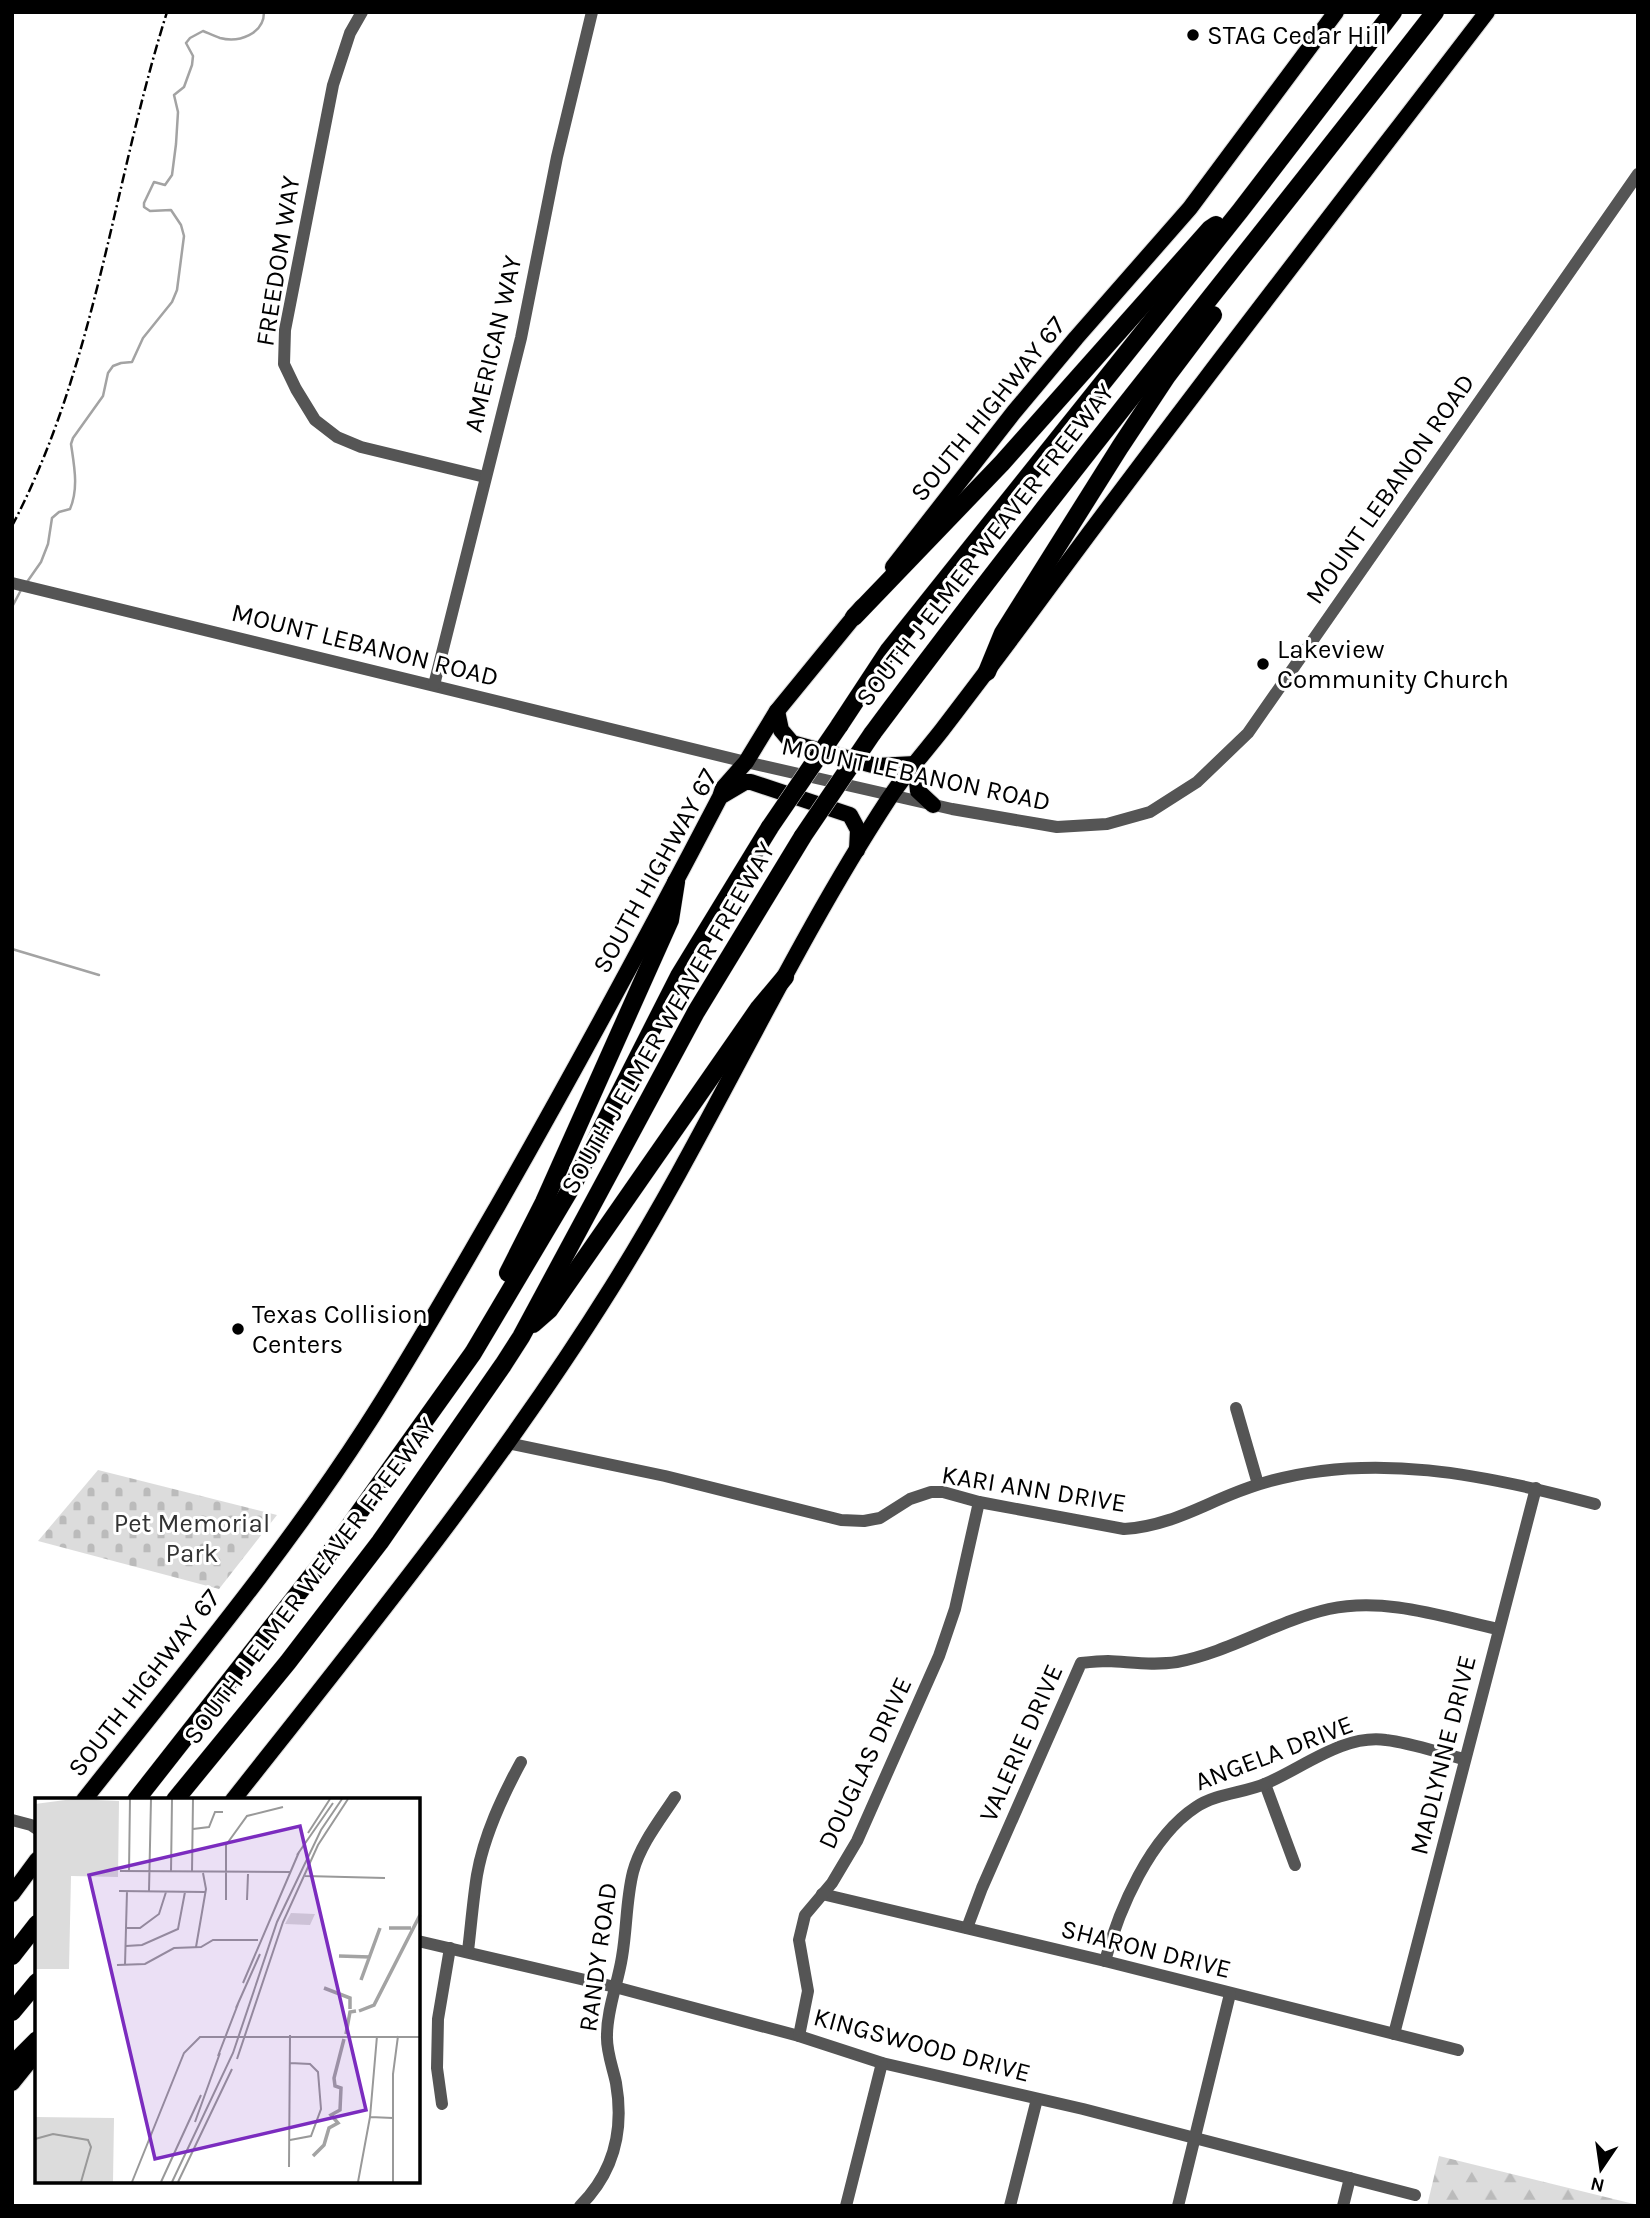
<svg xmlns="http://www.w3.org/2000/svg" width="1650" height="2218" viewBox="0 0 1650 2218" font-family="Karla,sans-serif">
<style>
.forest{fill:url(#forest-firs)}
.cemetery{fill:url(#cemetery-stones)}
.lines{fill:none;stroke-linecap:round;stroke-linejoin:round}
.stream{stroke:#a3a3a3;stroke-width:2.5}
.major-casing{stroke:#dbdbdb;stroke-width:18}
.highway-casing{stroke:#dbdbdb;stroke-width:19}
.minor{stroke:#555;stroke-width:12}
.major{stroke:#000;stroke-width:16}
.highway{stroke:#000;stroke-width:18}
.rail{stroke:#000;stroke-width:2.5;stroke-dasharray:10 3.5 2 3.5;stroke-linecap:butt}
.highway-bridge-casing{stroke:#dbdbdb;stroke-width:19;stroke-linecap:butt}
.highway-bridge{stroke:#000;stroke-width:18}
.poi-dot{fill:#000;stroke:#fff;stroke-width:2.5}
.labels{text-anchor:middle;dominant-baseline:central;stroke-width:6;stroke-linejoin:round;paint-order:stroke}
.poi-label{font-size:26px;fill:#000;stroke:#fff;text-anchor:start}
.street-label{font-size:26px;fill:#000;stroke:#fff}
.park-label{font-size:26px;fill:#333;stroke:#fff}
.inset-river{fill:none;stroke:#a3a3a3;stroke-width:3.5}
.inset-road{fill:none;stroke:#999;stroke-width:2}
.view{fill:#7b2cbf;fill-opacity:0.15;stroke:#7b2cbf;stroke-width:3.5}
.inset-edge{fill:none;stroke:#000;stroke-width:3.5}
</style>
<defs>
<pattern id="forest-firs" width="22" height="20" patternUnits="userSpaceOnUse" patternTransform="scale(1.75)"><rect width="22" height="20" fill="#dcdcdc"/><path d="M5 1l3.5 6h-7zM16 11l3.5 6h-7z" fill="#bbb"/></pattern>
<pattern id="cemetery-stones" width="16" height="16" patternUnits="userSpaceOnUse" patternTransform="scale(1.75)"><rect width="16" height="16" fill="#dcdcdc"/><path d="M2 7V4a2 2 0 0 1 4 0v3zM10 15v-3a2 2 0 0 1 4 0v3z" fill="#bbb"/></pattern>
</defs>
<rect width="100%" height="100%" fill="#fff"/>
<polygon class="forest" points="1439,2156 1638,2205 1638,2206 1427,2206"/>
<polygon class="cemetery" points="98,1470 277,1515 219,1589 38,1541"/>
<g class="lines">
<g class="stream">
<path d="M27 582 41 562 48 544 52 518 59 512 70 509C79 488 74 465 71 444L73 438 103 396 108 373 113 366 121 363 132 362 143 338 172 302 177 290 184 236 181 225 171 210 150 211 144 207V203L154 182 165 185 172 175 176 144 178 112 174 95 184 87 192 65 193 56 186 43 190 38 203 31C208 33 214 36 220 38 239 43 264 34 264 12"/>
<polyline points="12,607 21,590"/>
<polyline points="12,949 99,975"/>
</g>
<defs>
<g id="major">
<polyline points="893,567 1014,412 1076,338 1190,208 1336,12"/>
<polyline points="777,711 781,730 792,743 876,766 915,764 918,791 933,805"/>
<polyline points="723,795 745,782 751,782 850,815 858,830 857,850"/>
<path d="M84 1800C180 1678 281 1558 365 1428 412 1356 454 1281 497 1207 574 1072 648 935 720 797L723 788 746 762 777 711 862 607"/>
<path d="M233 1800C365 1633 499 1468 612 1287 711 1129 786 956 888 800 904 775 924 753 942 730 971 692 1000 654 1028 616 1178 412 1333 213 1487 12"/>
<polyline points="12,1894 37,1860"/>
<polyline points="12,2083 37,2052"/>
</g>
<g id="highway">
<polyline points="854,617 1002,463 1210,229 1216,225"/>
<polyline points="987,672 1003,633 1120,447 1167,376 1213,315"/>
<polyline points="839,726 889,650 1240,211 1393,12"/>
<path d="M872 734C1054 489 1248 253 1435 12"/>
<polyline points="508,1273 544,1202 670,920 676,882"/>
<polyline points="533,1324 549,1310 759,1008 785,977"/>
<polyline points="136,1800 336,1545 473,1353 574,1183 679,976 770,827"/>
<polyline points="175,1800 288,1662 380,1542 503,1365 521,1337 696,1012 803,836"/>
<polyline points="12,1956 37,1924"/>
<polyline points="12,2012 37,1982"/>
<polyline points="12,2065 37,2040"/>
</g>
</defs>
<use href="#major" class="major-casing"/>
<use href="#highway" class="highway-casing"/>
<g class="minor">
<polyline points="362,12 350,33 333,85 285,330 284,364 296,389 315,420 337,437 361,447 485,477"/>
<polyline points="12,583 746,762 952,809 1057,827 1107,824 1150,812 1197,782 1248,733 1638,174"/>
<polyline points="434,685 521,338 557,157 592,12"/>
<polyline points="1236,1408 1258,1484"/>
<path d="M508 1443 665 1476 841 1520 864 1521 880 1518 910 1499 931 1492H943L979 1502 1124 1529C1176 1526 1212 1498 1260 1484 1370 1450 1487 1475 1595 1504"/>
<polyline points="1265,1784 1295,1865"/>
<polyline points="12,1820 31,1825 37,1829"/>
<polyline points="822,1894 1105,1961 1458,2050"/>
<path d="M967 1928 982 1888 1081 1663C1090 1662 1099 1661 1108 1661 1131 1662 1153 1666 1177 1662 1230 1652 1276 1621 1329 1609 1386 1597 1443 1617 1498 1629"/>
<polyline points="418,1941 615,1987 799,2036 882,2063 1083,2109 1415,2195"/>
<path d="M468 1951C471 1926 473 1900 477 1875 484 1835 502 1797 521 1762"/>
<path d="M1105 1961C1119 1909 1150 1837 1196 1807 1217 1793 1245 1793 1267 1783 1304 1767 1344 1734 1386 1740 1412 1743 1439 1753 1464 1759"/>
<polyline points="1394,2034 1536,1488"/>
<polyline points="799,2036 808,1991 799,1940 805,1915 832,1883 857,1841 939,1656 955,1609 979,1502"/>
<polyline points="442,2104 437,2068 438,2019 450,1948"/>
<path d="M580 2206C614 2172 624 2129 616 2083 613 2068 606 2051 607 2035 607 2009 618 1983 622 1957 627 1928 626 1900 633 1872 640 1845 660 1820 675 1797"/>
<polyline points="846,2206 882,2063"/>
<polyline points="1010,2206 1037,2099"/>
<polyline points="1178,2206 1230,1994"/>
<polyline points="1343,2206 1350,2178"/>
</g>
<use href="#major" class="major"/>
<use href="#highway" class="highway"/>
<path class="rail" d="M12 526C96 366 113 183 167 12"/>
<defs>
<g id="highway-bridge">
<polyline points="770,827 839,726"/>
<polyline points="803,836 872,734"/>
</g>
</defs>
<use href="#highway-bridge" class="highway-bridge-casing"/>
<use href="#highway-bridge" class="highway-bridge"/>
</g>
<g class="poi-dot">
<circle cx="1193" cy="35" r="7"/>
<circle cx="1263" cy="664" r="7"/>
<circle cx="238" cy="1329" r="7"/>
</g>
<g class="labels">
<g class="poi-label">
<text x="1207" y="35">STAG Cedar Hill</text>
<text x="1277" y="649">Lakeview<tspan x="1277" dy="30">Community Church</tspan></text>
<text x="252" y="1314">Texas Collision<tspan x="252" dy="30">Centers</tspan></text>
</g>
<g class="street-label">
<text transform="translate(278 261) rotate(-81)">FREEDOM WAY</text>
<text transform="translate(493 344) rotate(-77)">AMERICAN WAY</text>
<text transform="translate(988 409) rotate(-51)">SOUTH HIGHWAY 67</text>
<text transform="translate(1390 489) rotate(-55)">MOUNT LEBANON ROAD</text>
<text transform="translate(985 545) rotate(-52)">SOUTH J ELMER WEAVER FREEWAY</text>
<text transform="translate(365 645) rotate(14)">MOUNT LEBANON ROAD</text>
<text transform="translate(916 774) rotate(12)">MOUNT LEBANON ROAD</text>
<text transform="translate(655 871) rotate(-61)">SOUTH HIGHWAY 67</text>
<text transform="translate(668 1018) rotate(-60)">SOUTH J ELMER WEAVER FREEWAY</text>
<text transform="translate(1034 1489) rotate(9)">KARI ANN DRIVE</text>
<text transform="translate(310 1581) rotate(-53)">SOUTH J ELMER WEAVER FREEWAY</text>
<text transform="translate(144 1683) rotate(-52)">SOUTH HIGHWAY 67</text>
<text transform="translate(1021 1743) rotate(-66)">VALERIE DRIVE</text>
<text transform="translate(1274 1753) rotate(-21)">ANGELA DRIVE</text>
<text transform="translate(1443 1755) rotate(-76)">MADLYNNE DRIVE</text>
<text transform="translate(865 1763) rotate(-65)">DOUGLAS DRIVE</text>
<text transform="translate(1146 1949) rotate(14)">SHARON DRIVE</text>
<text transform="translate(598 1957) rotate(-82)">RANDY ROAD</text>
<text transform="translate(922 2045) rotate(15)">KINGSWOOD DRIVE</text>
</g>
<g class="park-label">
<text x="192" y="1523">Pet Memorial<tspan x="192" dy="30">Park</tspan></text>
</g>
</g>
<g transform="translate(35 1798)">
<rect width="385" height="385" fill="#fff"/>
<path d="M38 1 84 3 83 79 36 78 34 171H0V6ZM0 319 79 320 78 384H0Z" fill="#dcdcdc"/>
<path d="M256 115 280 116 275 127 250 126Z" fill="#dcdcdc"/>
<path class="inset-river" d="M354 130H376M304 158 335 159M326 182 345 130M289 190 315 200V211M324 213 339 207 385 117M311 236 315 214 321 213M278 358 289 347 294 330 303 325 296 317 305 312 306 290 300 288 299 280 309 241"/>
<path class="inset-road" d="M158 31 174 29 180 14H188M273 35 295 1M262 57 298 5M85 73 255 74M94 73 95 1M136 74 137 1M157 74 158 1M270 78 350 80M84 93 170 94M114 93 116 1M191 102V47L212 18 248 9M212 102 213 76M91 130H105L124 116 131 94M91 148 107 147 143 131 150 94M161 149 171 91 168 75M82 167 110 166 139 150 166 149 178 142H223M90 167 92 93M208 185 264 54M201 210 225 156M183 258 203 206M202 261 248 124 283 47 313 1M335 319 358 320M160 324 185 255M0 341 18 336 53 342 56 349 46 384M255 342 276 338 286 311 283 274 275 266 255 265M254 369 255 237M97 384 149 255 165 239H385M126 384 166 297M137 384 198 255 242 124 286 32 307 1M143 384 197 271M323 384 335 319 342 238M358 384V276L363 238"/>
<path class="view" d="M265 28 331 312 120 361 54 77Z"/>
<rect width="385" height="385" class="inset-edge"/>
</g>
<rect width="1650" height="2218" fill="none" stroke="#000000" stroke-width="28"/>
<g transform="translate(1601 2169) rotate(193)" stroke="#ffffff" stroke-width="5" paint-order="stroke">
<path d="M0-5L12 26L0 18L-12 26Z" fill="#000000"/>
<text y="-10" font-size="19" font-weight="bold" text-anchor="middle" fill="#000000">N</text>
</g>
</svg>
